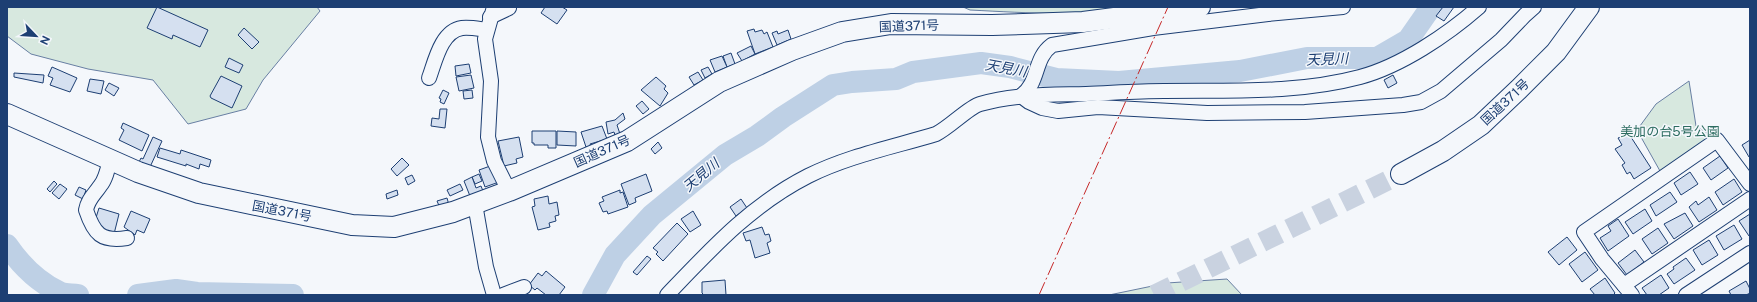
<svg xmlns="http://www.w3.org/2000/svg" width="1757" height="302" viewBox="0 0 1757 302" font-family="'Public Sans','Noto Sans JP',sans-serif">
<style>
.green{fill:#d7e8df;stroke:#687fa3}
.lines{fill:none;stroke-linecap:round;stroke-linejoin:round}
.river{stroke:#bed0e5;stroke-width:22}
.building{fill:#d5e0f0;stroke:#1d3f73}
.highway-tunnel{stroke:#c9d2e0;stroke-width:20;stroke-dasharray:20 10;stroke-linecap:butt}
.minor-casing{stroke:#1d3f73;stroke-width:16}
.highway-casing{stroke:#1d3f73;stroke-width:22}
.minor{stroke:#f4f7fb;stroke-width:14}
.highway{stroke:#f4f7fb;stroke-width:20}
.power{stroke:#c62828;stroke-width:1;stroke-dasharray:14 3 2 3;stroke-linecap:butt}
.labels{text-anchor:middle;dominant-baseline:central;stroke-width:3;stroke-linejoin:round;paint-order:stroke}
.street-label{font-size:13px;fill:#1d3f73;stroke:#f4f7fb}
.park-label{font-size:13px;fill:#2c6c60;stroke:#f4f7fb}
.water-label{font-size:14px;font-style:italic;fill:#1d3f73;stroke:#f4f7fb}
</style>
<rect width="100%" height="100%" fill="#f4f7fb"/>
<g class="green">
<polygon points="7,7 317,7 320,11 263,80 246,109 188,124 153,80 88,69 31,54 7,36"/>
<path d="M963 7H1145C1087 17 1029 13 970 10Z"/>
<polygon points="1689,81 1696,126 1707,133 1715,133 1660,171 1637,130 1656,104"/>
<polygon points="1227,279 1242,295 1109,295 1167,283"/>
</g>
<g class="lines">
<g class="river">
<path d="M7 245C20 264 38 282 59 292 64 295 72 294 78 295"/>
<polyline points="138,295 176,290 197,293 293,295"/>
<polyline points="593,295 615,255 652,215 725,155 757,136 783,117 833,85 852,82 896,79 913,72 981,63 1010,67 1056,79 1119,82 1240,71 1307,58 1377,58 1408,40 1431,7"/>
</g>
</g>
<g class="building">
<polygon points="157,7 208,30 200,47 173,35 172,39 147,28"/>
<polygon points="545,7 562,7 567,10 557,24 541,13"/>
<polygon points="1443,7 1454,7 1444,21 1436,16"/>
<polygon points="244,28 259,42 252,49 238,35"/>
<polygon points="754,29 755,32 762,30 764,34 767,32 773,47 755,54 747,31"/>
<polygon points="788,30 791,39 777,45 772,33 777,31 778,34"/>
<polygon points="751,46 755,54 742,61 737,53"/>
<polygon points="731,53 735,64 727,67 723,56"/>
<polygon points="722,56 727,67 715,72 710,60"/>
<polygon points="229,58 243,65 239,73 225,67"/>
<polygon points="469,64 471,73 456,76 455,66"/>
<polygon points="52,67 77,78 70,92 50,85 53,78 48,76"/>
<polygon points="708,67 712,74 705,78 701,70"/>
<polygon points="698,72 703,80 694,85 689,77"/>
<polygon points="14,73 44,75 43,83 14,77"/>
<polygon points="471,75 474,88 459,91 456,77"/>
<polygon points="1393,75 1397,83 1388,88 1384,80"/>
<polygon points="221,76 242,86 232,108 211,98 210,96"/>
<polygon points="656,77 666,86 664,89 668,93 660,106 641,90"/>
<polygon points="90,79 104,81 101,94 87,91"/>
<polygon points="109,83 119,88 114,96 105,90"/>
<polygon points="443,90 449,93 444,104 440,102 441,99 439,98"/>
<polygon points="472,90 473,98 464,99 463,91"/>
<polygon points="642,101 649,109 643,114 636,106"/>
<polygon points="440,109 447,109 445,128 431,126 432,118 439,119"/>
<polygon points="623,113 625,119 617,125 620,134 615,135 614,132 608,134 606,122 615,120"/>
<polygon points="123,123 149,135 142,151 119,140 124,130 121,128"/>
<polygon points="602,126 607,139 590,144 591,146 586,147 581,132"/>
<polygon points="532,131 556,131 556,148 548,148 548,145 534,145 534,143 532,143"/>
<polygon points="557,131 576,132 576,146 557,145"/>
<polygon points="1629,134 1651,168 1634,179 1630,172 1627,174 1622,165 1625,163 1615,149 1622,145 1618,138"/>
<polygon points="153,137 162,141 150,167 139,162 141,158 143,159"/>
<polygon points="519,137 523,157 516,159 517,163 504,166 498,141"/>
<polygon points="1750,140 1750,157 1749,157 1742,145"/>
<polygon points="658,142 662,148 655,154 651,149"/>
<polygon points="160,148 180,154 181,150 211,160 209,167 200,164 199,169 186,164 186,166 157,157"/>
<polygon points="1720,156 1728,168 1711,180 1703,168"/>
<polygon points="402,158 409,165 397,176 391,169"/>
<polygon points="493,165 499,182 485,187 479,170"/>
<polygon points="1690,172 1698,184 1681,195 1674,183"/>
<polygon points="479,174 482,181 475,184 472,177"/>
<polygon points="646,174 652,191 635,198 636,202 629,205 621,184"/>
<polygon points="412,175 415,181 408,185 405,178"/>
<polygon points="472,177 476,188 481,186 483,191 470,196 464,181"/>
<polygon points="1734,179 1742,192 1723,205 1715,192"/>
<polygon points="54,181 57,184 50,192 47,189"/>
<polygon points="60,184 67,189 59,199 52,193"/>
<polygon points="460,184 463,190 450,196 447,190"/>
<polygon points="79,187 86,190 83,199 75,195"/>
<polygon points="397,190 398,195 387,199 386,194"/>
<polygon points="620,190 620,193 623,192 628,207 608,214 607,211 603,212 599,203 604,201 602,197"/>
<polygon points="1670,192 1677,202 1656,216 1650,205"/>
<polygon points="548,196 549,204 557,202 559,215 555,216 556,221 549,223 550,227 538,230 532,207 535,206 534,199"/>
<polygon points="1709,197 1717,210 1699,222 1689,207 1696,201 1698,205"/>
<polygon points="447,198 449,205 440,208 437,201"/>
<polygon points="741,199 747,208 736,216 730,207"/>
<polygon points="99,208 119,214 114,234 98,230 94,224"/>
<polygon points="1645,209 1652,221 1633,234 1625,222"/>
<polygon points="131,211 150,219 144,233 137,230 135,235 124,227"/>
<polygon points="693,211 701,225 690,232 681,219"/>
<polygon points="1685,213 1693,226 1674,239 1664,224"/>
<polygon points="1750,214 1750,235 1749,236 1739,221"/>
<polygon points="1618,219 1629,236 1608,251 1600,238 1611,231 1608,226"/>
<polygon points="677,223 688,234 663,261 656,254 658,252 653,248"/>
<polygon points="1734,225 1742,239 1724,250 1716,236"/>
<polygon points="762,227 765,235 769,234 771,241 767,243 770,253 755,258 750,240 746,241 743,233"/>
<polygon points="1658,228 1668,243 1652,254 1642,239"/>
<polygon points="1567,237 1577,250 1559,265 1548,252"/>
<polygon points="1709,240 1718,255 1702,265 1693,250"/>
<polygon points="1635,250 1644,262 1627,275 1618,263"/>
<polygon points="1585,252 1598,270 1582,282 1569,264"/>
<polygon points="647,256 651,259 637,275 633,272"/>
<polygon points="1686,258 1695,270 1674,284 1667,274 1674,269 1673,267"/>
<polygon points="546,271 565,287 559,295 546,295 537,288 535,290 529,285 538,273 542,276"/>
<polygon points="1661,275 1669,288 1659,295 1647,295 1642,288"/>
<polygon points="1605,278 1615,293 1613,295 1595,295 1590,289"/>
<polygon points="725,280 726,295 704,295 702,293 702,282"/>
<polygon points="1746,281 1750,289 1750,293 1746,295 1731,295 1729,291"/>
</g>
<g class="lines">
<polyline class="highway-tunnel" points="1154,295 1401,174"/>
<defs>
<g id="minor">
<polyline points="494,7 485,39 491,81 488,137 494,161 509,191"/>
<polyline points="490,17 509,8"/>
<path d="M429 78C435 62 441 31 462 28 470 27 479 29 487 30"/>
<polyline points="1021,96 1029,102 1042,108 1058,111 1098,107 1207,113 1305,112 1403,105 1421,102 1441,91 1501,40 1525,15 1534,7"/>
<path d="M1021 96C1040 82 1033 59 1052 45L1153 28 1268 14 1343 7"/>
<path d="M110 159C108 168 106 179 100 186 94 195 88 199 86 210 94 234 101 242 127 238"/>
<polyline points="475,204 486,267 494,295"/>
<polyline points="1624,285 1750,199"/>
<polyline points="503,295 524,287"/>
<path d="M667 295C711 249 751 205 808 176 848 156 893 147 936 134 950 127 969 107 980 104 1015 94 1050 95 1086 94 1112 93 1138 91 1164 91 1230 90 1296 94 1360 77 1401 66 1447 35 1479 7"/>
<polyline points="1632,295 1602,259 1584,232 1717,140 1750,184"/>
<polyline points="1686,295 1750,253"/>
</g>
<g id="highway">
<polyline points="7,114 138,172 199,193 352,225 394,227 453,212 509,191 627,141 719,82 792,50 842,32 891,24 992,25 1083,22 1200,7"/>
<polyline points="1401,174 1443,151 1481,125 1519,89 1556,52 1589,7"/>
</g>
</defs>
<use href="#minor" class="minor-casing"/>
<use href="#highway" class="highway-casing"/>
<use href="#minor" class="minor"/>
<use href="#highway" class="highway"/>
<polyline class="power" points="1039,295 1168,7"/>
</g>
<g class="labels">
<g class="street-label">
<text transform="translate(909 26) rotate(-2)">国道371号</text>
<text transform="translate(1505 102) rotate(-43)">国道371号</text>
<text transform="translate(602 151) rotate(-24)">国道371号</text>
<text transform="translate(282 211) rotate(11)">国道371号</text>
</g>
<g class="park-label">
<text x="1670" y="131">美加の台5号公園</text>
</g>
<g class="water-label">
<text transform="translate(1327 59) rotate(-2)">天見川</text>
<text transform="translate(1006 68) rotate(10)">天見川</text>
<text transform="translate(701 175) rotate(-40)">天見川</text>
</g>
</g>
<rect width="1757" height="302" fill="none" stroke="#1d3f73" stroke-width="16"/>
<g transform="translate(36 36) rotate(115)" stroke="#f4f7fb" stroke-width="3" paint-order="stroke">
<path d="M0-3L7 15L0 10L-7 15Z" fill="#1d3f73"/>
<text y="-6" font-size="11" font-weight="bold" text-anchor="middle" fill="#1d3f73">N</text>
</g>
</svg>
